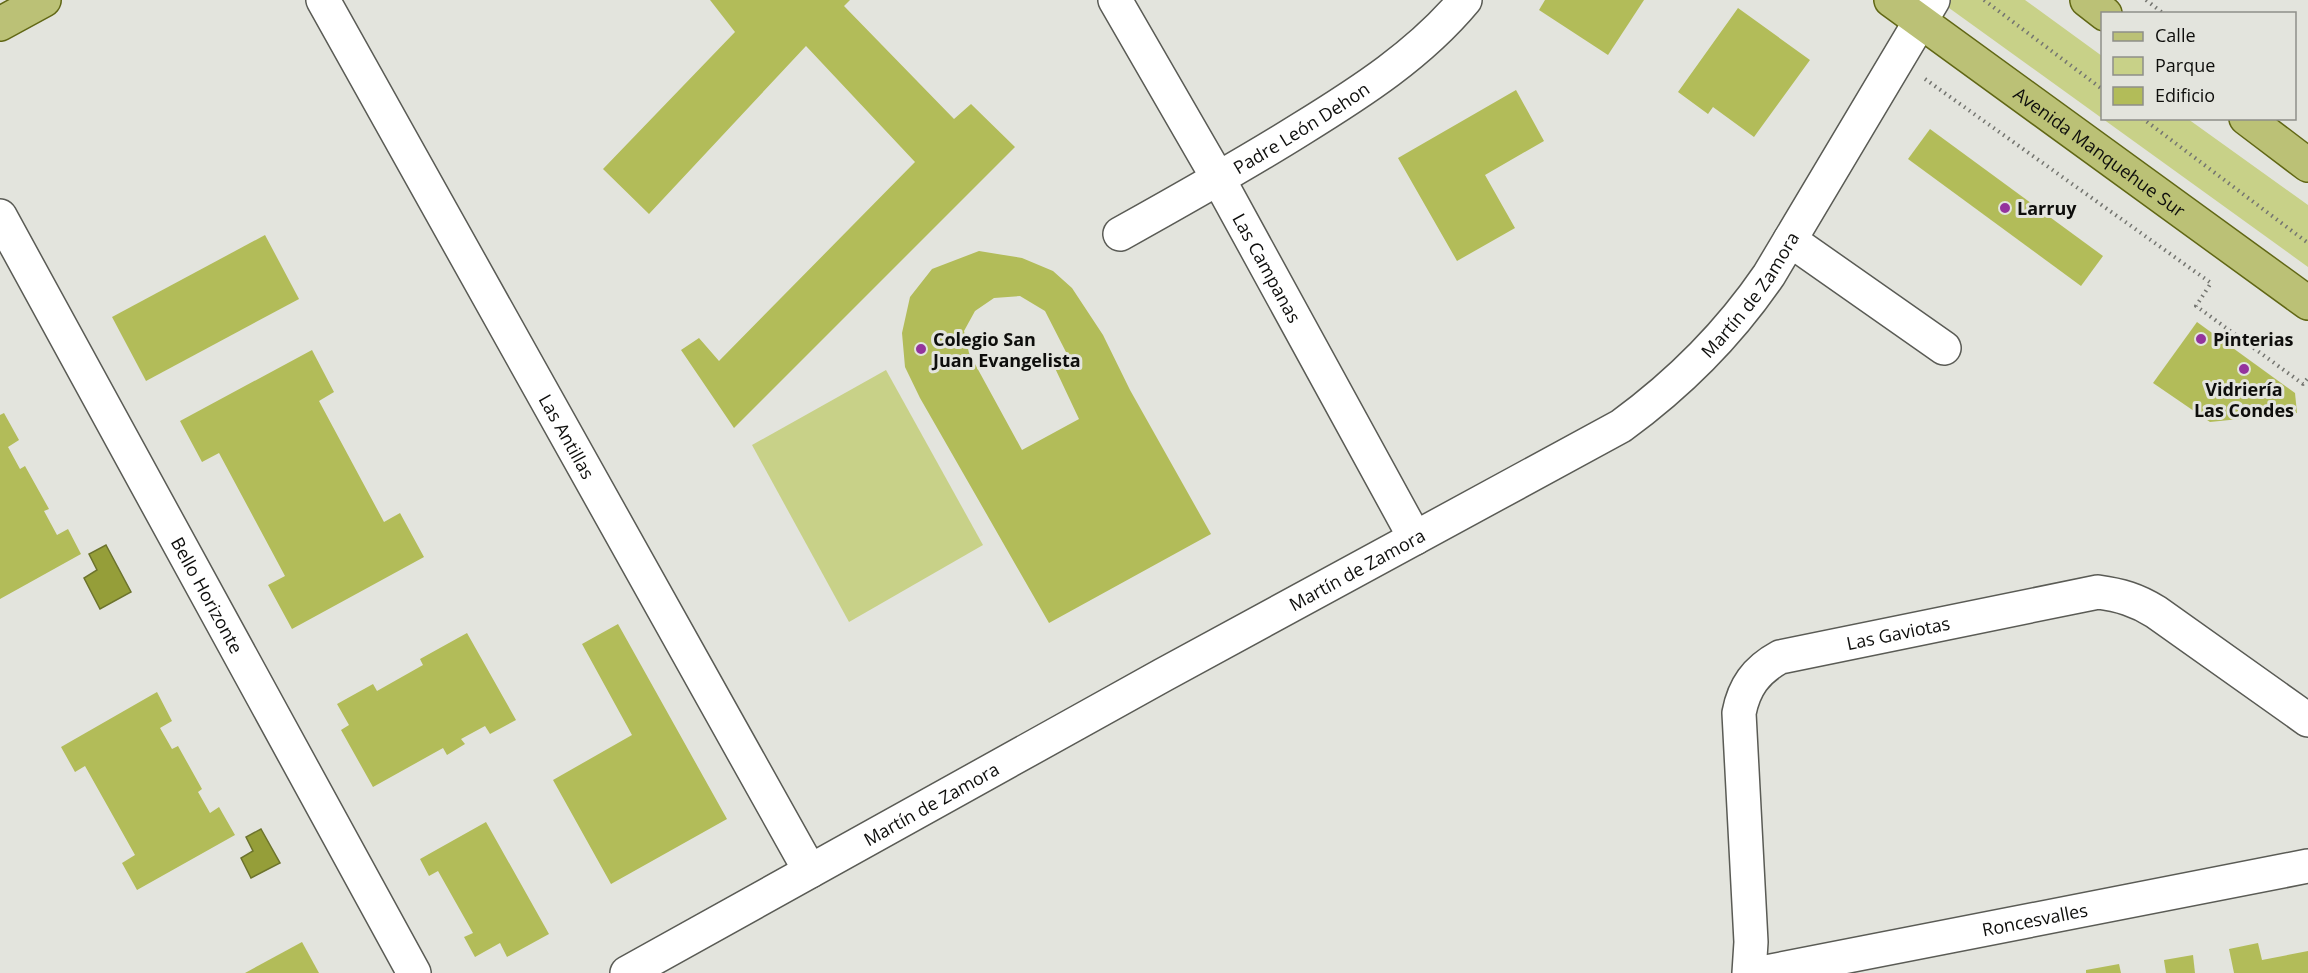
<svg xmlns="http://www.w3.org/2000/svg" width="2308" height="973" viewBox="0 0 2308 973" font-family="'Open Sans',sans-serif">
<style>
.green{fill:#c8d188}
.water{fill:#959e39;stroke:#6c732c;stroke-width:1.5}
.building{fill:#b2bc59;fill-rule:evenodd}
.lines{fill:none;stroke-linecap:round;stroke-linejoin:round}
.minor-casing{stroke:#5a5b55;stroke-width:36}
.major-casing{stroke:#616715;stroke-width:36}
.path{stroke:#747570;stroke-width:4;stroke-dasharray:1.5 4.5;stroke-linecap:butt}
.minor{stroke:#fff;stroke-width:33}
.major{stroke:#bbc176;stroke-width:33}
.poi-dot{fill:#94349d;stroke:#e3e4dd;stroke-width:2}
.labels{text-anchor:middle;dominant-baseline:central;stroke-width:6;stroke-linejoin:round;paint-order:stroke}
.street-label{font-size:18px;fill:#0e0e0c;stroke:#e3e4dd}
.poi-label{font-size:18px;font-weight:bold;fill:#0e0e0c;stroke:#e3e4dd;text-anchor:start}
</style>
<rect width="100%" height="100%" fill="#e3e4dd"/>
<g class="green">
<polygon points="1938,0 2025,0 2102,56 2102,118 2188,119 2308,205 2308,267"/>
<polygon points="886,370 983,545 849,622 752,445"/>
</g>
<g class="water">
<polygon points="106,545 131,592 100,609 84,578 97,570 89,554"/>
<polygon points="261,829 280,863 251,878 241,858 253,851 246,837"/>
</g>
<g class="building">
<polygon points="710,0 850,0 844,6 954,119 971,104 1015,147 734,428 681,350 699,338 719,361 915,162 806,46 649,214 603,169 735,32"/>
<polygon points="1545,0 1644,0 1608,55 1539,10"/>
<polygon points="1738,8 1810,60 1754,137 1713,107 1708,114 1678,92"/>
<polygon points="1516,90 1544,141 1485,175 1515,228 1457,261 1398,158"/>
<polygon points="1930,129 2103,256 2081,286 1908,159"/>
<polygon points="265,235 299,299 146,381 112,317"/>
<path d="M979 251 1022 258 1053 271 1072 288 1103 335 1130 390 1211 534 1049 623 920 398 905 367 902 333 910 297 932 269ZM1020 296 1045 311 1067 354 1054 366 1079 419 1022 450 969 353 964 331 975 311 994 298Z"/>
<polygon points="2197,322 2295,393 2297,413 2210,422 2153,383"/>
<polygon points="312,350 334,392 319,401 384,522 400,513 424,557 292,629 268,585 285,576 219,453 202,462 180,421"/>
<polygon points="4,413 19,440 8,447 20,469 25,466 49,509 44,511 57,535 68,529 81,554 0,599 0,415"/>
<polygon points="618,624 727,819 611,884 553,780 632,735 582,644"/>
<polygon points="467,633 516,720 490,734 485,726 461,739 465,744 447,755 443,748 373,787 341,730 349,725 337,704 373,684 377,691 423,665 420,659"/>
<polygon points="157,692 172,721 160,728 172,749 178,746 202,789 198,792 210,813 219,807 235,835 137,890 122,863 135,855 85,766 75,772 61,747"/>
<polygon points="486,822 549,934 507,957 500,943 475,957 464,937 473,933 438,871 429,876 420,859"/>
<polygon points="302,942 319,973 245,973"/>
<polygon points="2258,943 2262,960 2308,951 2308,973 2234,973 2229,949"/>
<polygon points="2193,955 2195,973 2166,973 2164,960"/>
<polygon points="2119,964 2121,973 2086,973 2086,970"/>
</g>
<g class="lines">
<defs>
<g id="minor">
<path id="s1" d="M323 0 810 871"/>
<path id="s2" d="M1115 0 1219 180 1415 538"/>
<path id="s3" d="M0 216 414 973"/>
<path id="s4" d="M1120 234C1181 200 1242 166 1301 129 1361 92 1420 54 1465 0"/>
<polyline points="1790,240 1944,348"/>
<path id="s5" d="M627 973 1163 675 1621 426C1680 383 1728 335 1769 275L1933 0"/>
<path id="s6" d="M1749 973 1751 942 1739 713C1744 687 1756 670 1780 657L2098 592C2120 595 2137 600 2156 612L2308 720"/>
<path id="s7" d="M1761 973 2308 866"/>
</g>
<g id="major">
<path id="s8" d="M1891 0 2308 303"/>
<polyline points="2087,0 2105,14"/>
<polyline points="0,24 44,0"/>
<polyline points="2246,118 2308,165"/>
</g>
</defs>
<use href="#minor" class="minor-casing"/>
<use href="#major" class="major-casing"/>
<g class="path">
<polyline points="1984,0 2102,89"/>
<polyline points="2146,0 2164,14"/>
<polyline points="1925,79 2211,283 2196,306 2303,384 2308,378"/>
<polyline points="2142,118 2308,243"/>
</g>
<use href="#minor" class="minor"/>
<use href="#major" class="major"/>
</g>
<g class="poi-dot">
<circle cx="2005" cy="208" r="6"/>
<circle cx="2201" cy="339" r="6"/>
<circle cx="921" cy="349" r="6"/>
<circle cx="2244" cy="369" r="6"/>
</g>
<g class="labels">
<g class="street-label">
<text stroke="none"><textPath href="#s4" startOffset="210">Padre León Dehon</textPath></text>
<text stroke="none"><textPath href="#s8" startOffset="258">Avenida Manquehue Sur</textPath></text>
<text stroke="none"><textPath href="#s2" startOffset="308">Las Campanas</textPath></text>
<text stroke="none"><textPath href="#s5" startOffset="1320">Martín de Zamora</textPath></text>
<text stroke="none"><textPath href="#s1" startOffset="500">Las Antillas</textPath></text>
<text stroke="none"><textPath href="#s5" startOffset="834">Martín de Zamora</textPath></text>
<text stroke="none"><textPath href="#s3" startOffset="432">Bello Horizonte</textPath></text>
<text stroke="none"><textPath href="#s6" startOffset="453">Las Gaviotas</textPath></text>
<text stroke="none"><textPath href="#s5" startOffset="348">Martín de Zamora</textPath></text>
<text stroke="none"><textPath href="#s7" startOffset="279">Roncesvalles</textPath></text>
</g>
<g class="poi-label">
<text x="2017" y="208">Larruy</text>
<text x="933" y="339">Colegio San<tspan x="933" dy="21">Juan Evangelista</tspan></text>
<text x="2213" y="339">Pinterias</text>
<text x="2244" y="389" text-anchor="middle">Vidriería<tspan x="2244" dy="21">Las Condes</tspan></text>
</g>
</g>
<rect x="2101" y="12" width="195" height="108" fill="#e3e4dd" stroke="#8e8e89" stroke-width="1.5"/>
<rect x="2113" y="32" width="30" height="9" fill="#bbc176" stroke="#8e8e89" stroke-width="1.5"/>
<text x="2155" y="42" font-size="18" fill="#0e0e0c">Calle</text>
<rect x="2113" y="57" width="30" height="18" fill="#c8d188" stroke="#8e8e89" stroke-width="1.5"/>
<text x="2155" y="72" font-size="18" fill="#0e0e0c">Parque</text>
<rect x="2113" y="87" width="30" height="18" fill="#b2bc59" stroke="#8e8e89" stroke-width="1.5"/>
<text x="2155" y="102" font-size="18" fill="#0e0e0c">Edificio</text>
</svg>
